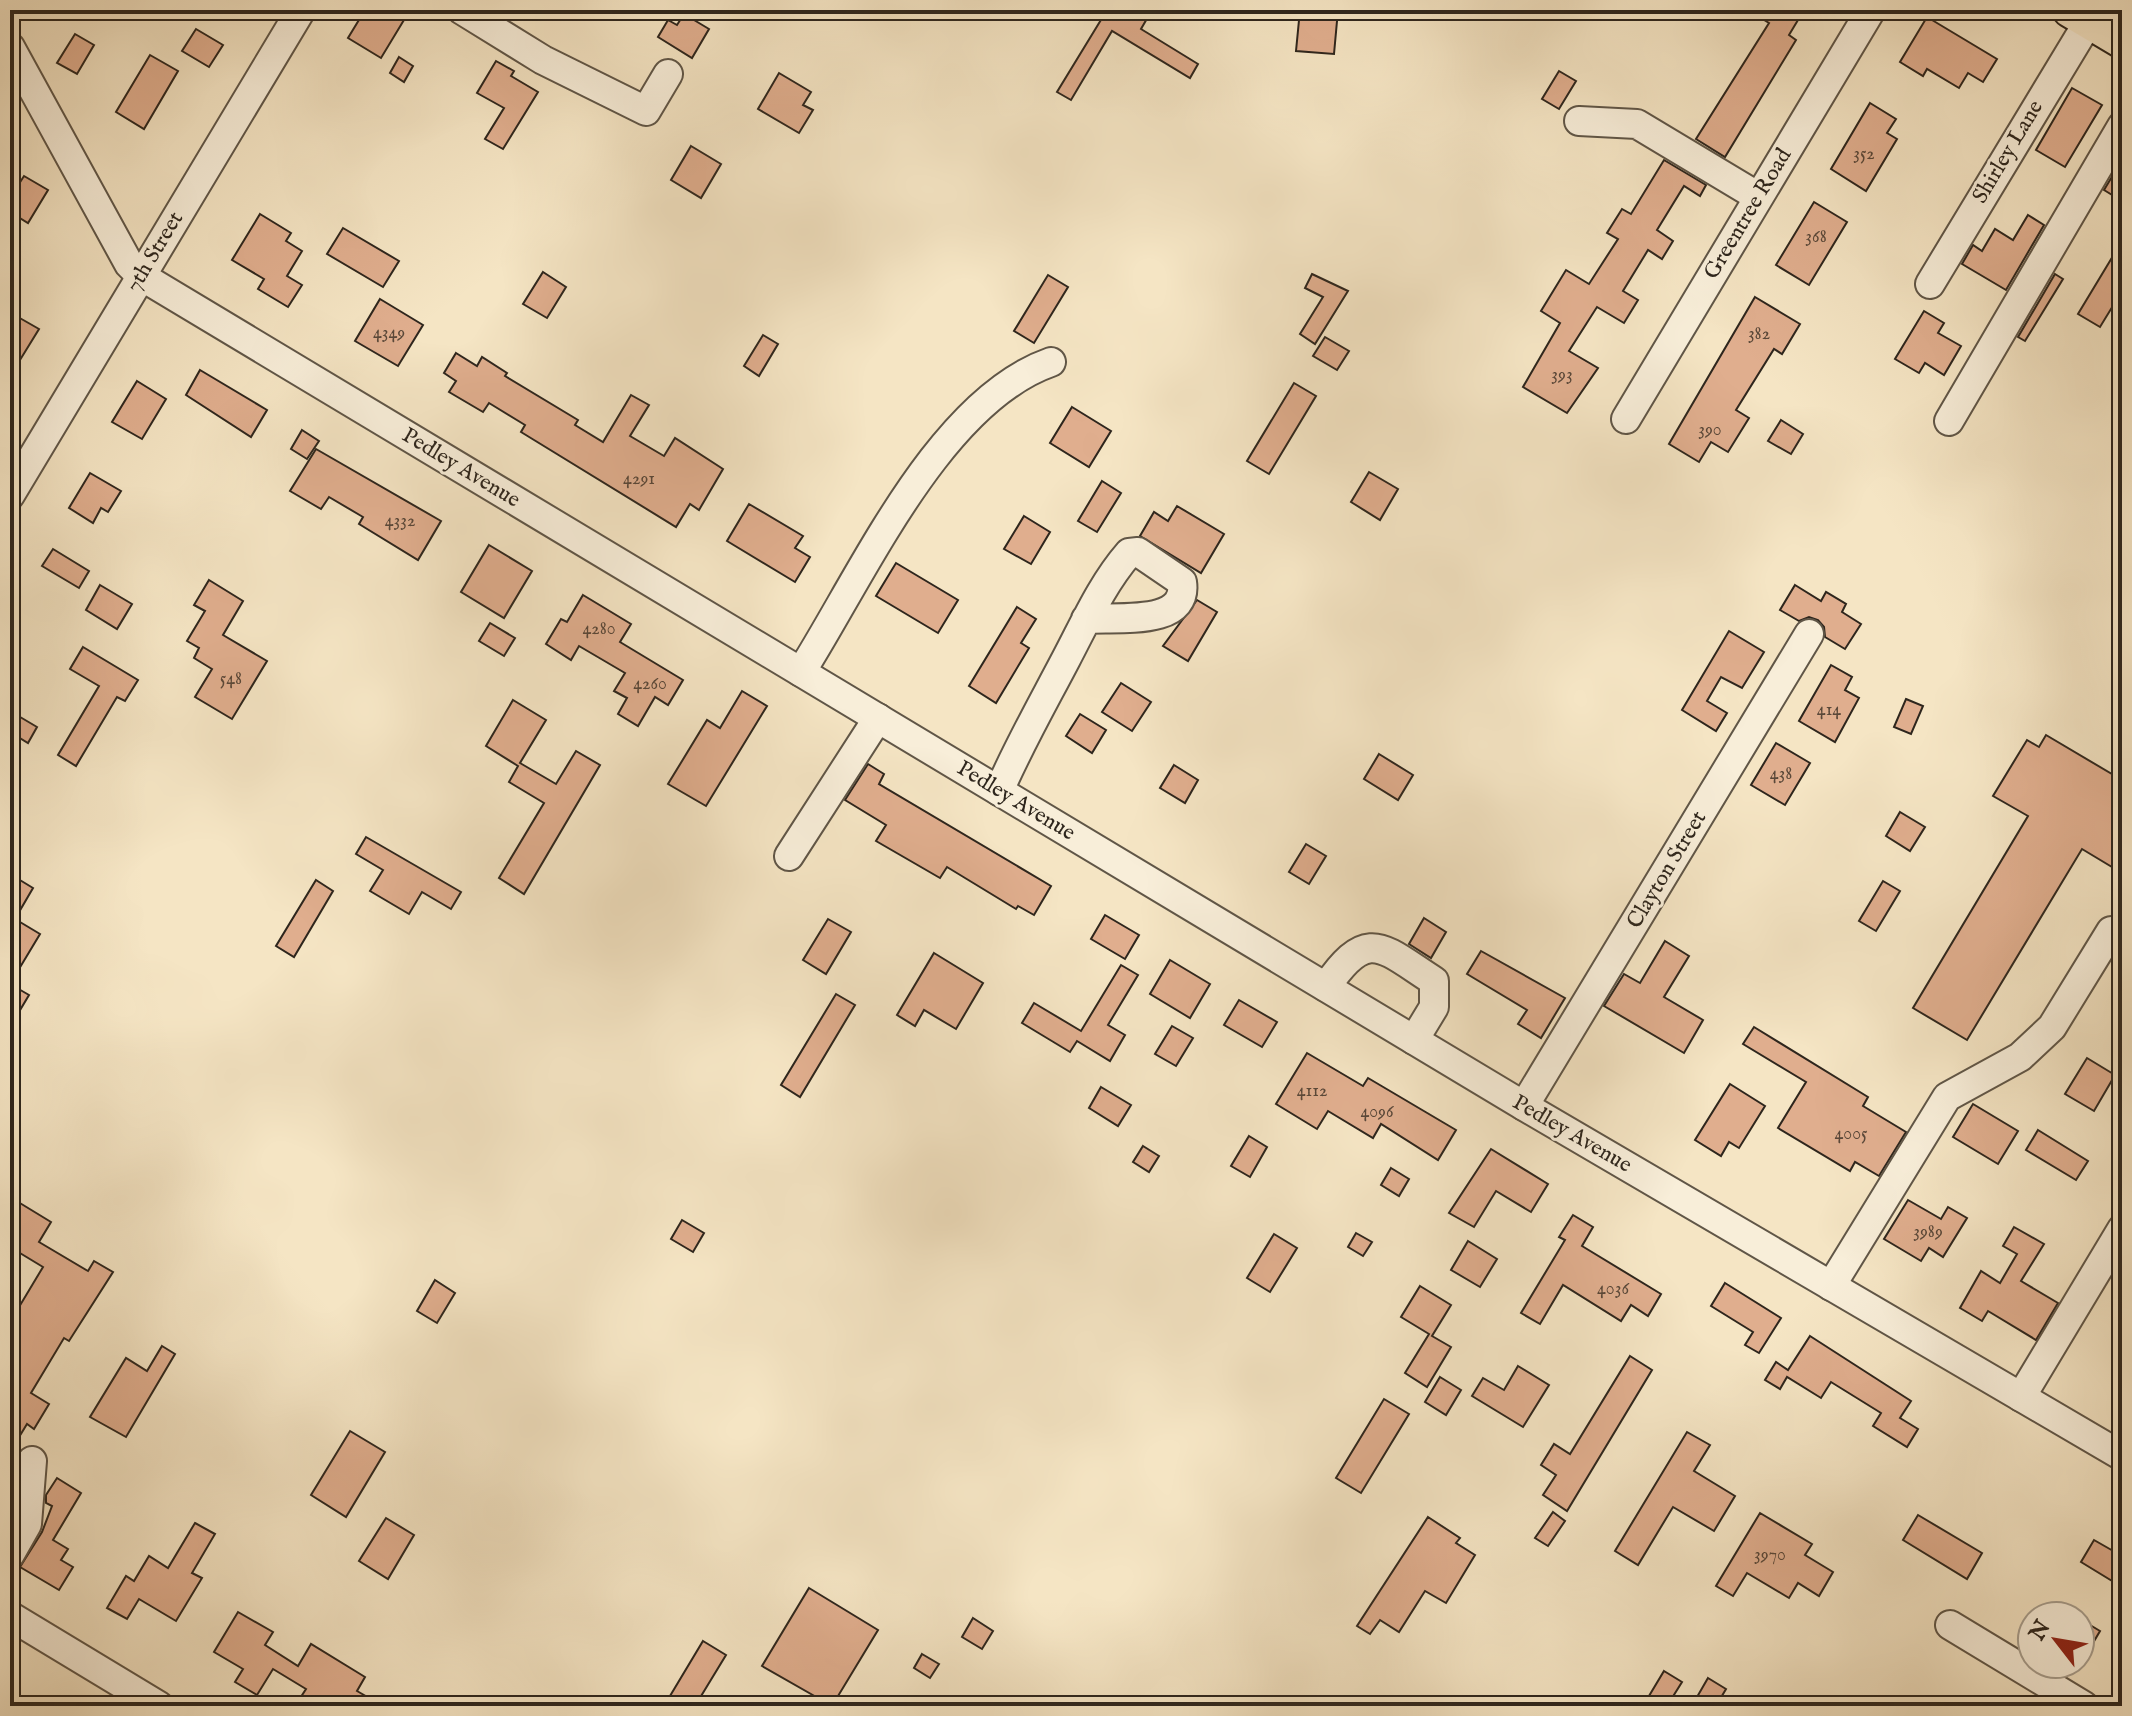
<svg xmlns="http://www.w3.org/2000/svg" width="2132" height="1716" viewBox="0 0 2132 1716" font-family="'IM FELL English',serif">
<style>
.building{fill:#e0ae8e;stroke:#2e261d;stroke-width:2}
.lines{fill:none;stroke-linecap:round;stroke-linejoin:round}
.minor-casing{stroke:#605647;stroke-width:32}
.major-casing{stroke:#2e261d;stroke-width:38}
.minor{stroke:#f8eed9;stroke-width:28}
.major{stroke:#f5e5c4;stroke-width:34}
.labels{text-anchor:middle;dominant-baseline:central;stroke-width:6;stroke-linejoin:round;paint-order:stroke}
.number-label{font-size:18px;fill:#5a4839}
.street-label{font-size:22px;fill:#2e261d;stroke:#f8eed9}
</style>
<rect width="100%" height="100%" fill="#f5e5c4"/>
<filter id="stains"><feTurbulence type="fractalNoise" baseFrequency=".0025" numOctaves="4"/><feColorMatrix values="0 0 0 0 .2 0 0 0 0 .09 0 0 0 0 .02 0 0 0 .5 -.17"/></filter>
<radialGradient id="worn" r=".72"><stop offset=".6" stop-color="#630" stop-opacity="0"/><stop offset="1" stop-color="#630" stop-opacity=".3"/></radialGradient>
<g class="building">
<polygon points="365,10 410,10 381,58 348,38"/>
<polygon points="1107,10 1152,10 1141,29 1198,64 1190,78 1112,31 1071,100 1057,92"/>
<polygon points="1300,10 1338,10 1334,54 1296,51"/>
<polygon points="1748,10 1804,10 1789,35 1796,40 1725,157 1696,139 1769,23"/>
<polygon points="684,14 709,29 692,58 658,37 668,20 677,25"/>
<polygon points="1927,17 1997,59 1983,82 1968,73 1959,88 1927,69 1923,76 1900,62"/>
<polygon points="196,29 223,45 209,67 182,51"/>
<polygon points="75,34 94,45 77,74 57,63"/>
<polygon points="150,55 178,71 144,129 116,112"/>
<polygon points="399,57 413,66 404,82 390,73"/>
<polygon points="496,61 514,71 511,76 538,92 503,149 485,139 504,108 477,93"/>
<polygon points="1559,71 1576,81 1559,109 1542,99"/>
<polygon points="779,73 811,92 803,105 813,110 799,133 758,109"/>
<polygon points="2072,88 2102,105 2065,167 2036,150"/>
<polygon points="1870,103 1896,119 1887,133 1897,139 1866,191 1831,169"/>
<polygon points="691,146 721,164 701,198 671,180"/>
<polygon points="1664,160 1706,185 1700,196 1684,186 1657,230 1673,241 1662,259 1648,250 1623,291 1638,300 1624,323 1597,307 1569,351 1598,368 1567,413 1523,387 1560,323 1541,311 1566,270 1589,284 1618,239 1607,233 1622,209 1631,214"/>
<polygon points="2122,160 2122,201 2104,190"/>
<polygon points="24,176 48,190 28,223 10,212 10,198"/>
<polygon points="1814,202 1847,222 1809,285 1776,265"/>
<polygon points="260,214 291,233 286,241 302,251 287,276 302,285 288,307 258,289 264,279 232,260"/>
<polygon points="2028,215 2044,225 2006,290 1962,264 1973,245 1982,251 1995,229 2013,240"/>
<polygon points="343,228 399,261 383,287 327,254"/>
<polygon points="2122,241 2122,291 2100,327 2078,314"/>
<polygon points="543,272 566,287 547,318 523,304"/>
<polygon points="1312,274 1348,291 1315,344 1300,334 1323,297 1305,288"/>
<polygon points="2055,274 2063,279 2025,341 2018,337"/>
<polygon points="1048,275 1068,287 1034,343 1014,331"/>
<polygon points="1755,297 1800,324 1782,354 1774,349 1736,410 1749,418 1728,452 1711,442 1699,462 1669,444"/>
<polygon points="380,299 423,325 398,366 355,341"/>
<polygon points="1924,311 1944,323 1938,333 1961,346 1944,375 1925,363 1919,373 1895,359"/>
<polygon points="18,317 39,329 20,360 10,354 10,331"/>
<polygon points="763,335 778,344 759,376 744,366"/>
<polygon points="1325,337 1349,351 1337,370 1313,356"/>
<polygon points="456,353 477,366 482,357 507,373 505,376 578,420 575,425 603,442 631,395 649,405 630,436 664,456 675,438 723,469 699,510 690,504 676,527 521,432 525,425 489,403 483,412 449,392 456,381 444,373"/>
<polygon points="200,370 267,410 251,437 186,395"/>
<polygon points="137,381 166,399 142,439 112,422"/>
<polygon points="1294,383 1316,396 1269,474 1247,461"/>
<polygon points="1072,407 1111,431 1089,467 1050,443"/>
<polygon points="1781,420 1803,434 1791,454 1768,441"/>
<polygon points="302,430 319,441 307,459 291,449"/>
<polygon points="316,449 441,521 418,560 359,524 363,517 329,497 321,509 290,491"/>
<polygon points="1369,472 1398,489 1380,520 1351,502"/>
<polygon points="90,473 121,491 108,512 101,508 93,523 69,508"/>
<polygon points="1102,481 1121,493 1097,532 1078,521"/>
<polygon points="749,504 803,536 795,548 810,557 795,582 727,541"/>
<polygon points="1177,506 1224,534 1201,573 1140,536 1154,512 1168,521"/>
<polygon points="1024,516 1050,532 1031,564 1004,549"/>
<polygon points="489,545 532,571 504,618 461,592"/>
<polygon points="53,549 89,571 79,588 42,566"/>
<polygon points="896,563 958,600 938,633 876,596"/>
<polygon points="209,580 243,601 223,635 267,661 232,719 195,697 212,669 194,658 199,648 187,641 205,611 194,605"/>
<polygon points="100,585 132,604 117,629 86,610"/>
<polygon points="1795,585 1821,601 1826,592 1846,604 1842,612 1861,624 1845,649 1825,637 1824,627 1818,620 1809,617 1799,621 1780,610"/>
<polygon points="583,595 631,624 620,642 683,680 668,705 655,697 638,726 618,714 627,698 614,691 625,673 579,646 571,660 546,644 561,619 567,622"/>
<polygon points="1197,600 1217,612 1188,661 1163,646"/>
<polygon points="1017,607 1036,619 1021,643 1029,648 996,703 969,686"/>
<polygon points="490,623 515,638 504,656 479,641"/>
<polygon points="1729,631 1764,652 1742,688 1721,677 1707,701 1727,713 1716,731 1682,710"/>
<polygon points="83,647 138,680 125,701 117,697 76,766 58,755 99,686 70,669"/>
<polygon points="1831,665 1852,677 1845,690 1859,698 1835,742 1799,721"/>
<polygon points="1121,683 1151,702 1132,731 1102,712"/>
<polygon points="742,691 767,706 706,806 668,784 707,720 720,728"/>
<polygon points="1906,699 1923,706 1911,734 1894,727"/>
<polygon points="513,700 546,720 520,763 556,784 576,751 600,765 524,894 499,878 544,803 509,782 518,766 486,746"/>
<polygon points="10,711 37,727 28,743 10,732"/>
<polygon points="1080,714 1106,730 1092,753 1066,736"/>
<polygon points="2046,735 2122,780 2122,873 2082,849 1967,1040 1913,1008 2028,816 1993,796 2027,740 2039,747"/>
<polygon points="1776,743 1810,763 1785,805 1751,785"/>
<polygon points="1379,754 1413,775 1398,800 1364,779"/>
<polygon points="868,764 884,774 879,784 1051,886 1034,915 1018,906 1016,909 947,867 940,878 876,841 886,825 845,800"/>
<polygon points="1174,765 1198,780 1185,803 1160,788"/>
<polygon points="1900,812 1925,827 1910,851 1886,836"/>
<polygon points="366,837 461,892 451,909 422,892 409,914 370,891 383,870 356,854"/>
<polygon points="1306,844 1326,856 1309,884 1289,872"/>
<polygon points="10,874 33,888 15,919 40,934 10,984"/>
<polygon points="316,880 333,891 294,957 276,946"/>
<polygon points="1883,881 1900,891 1876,931 1859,921"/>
<polygon points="1105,915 1139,935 1125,959 1091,939"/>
<polygon points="1424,918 1446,932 1431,958 1409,944"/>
<polygon points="828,919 851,932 826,974 803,960"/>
<polygon points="1665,941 1689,956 1664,997 1703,1020 1684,1053 1604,1006 1624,974 1640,983"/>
<polygon points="1481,951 1565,998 1541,1038 1518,1024 1527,1010 1467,974"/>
<polygon points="934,953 983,983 956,1029 924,1010 915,1026 897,1015"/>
<polygon points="1170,960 1210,984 1190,1018 1150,994"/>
<polygon points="1121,965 1138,975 1108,1025 1125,1035 1110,1061 1077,1041 1070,1052 1022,1023 1034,1003 1081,1031"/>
<polygon points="10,984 29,995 10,1027"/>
<polygon points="836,994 855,1005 800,1097 781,1085"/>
<polygon points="1239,1000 1277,1022 1262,1047 1224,1025"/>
<polygon points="1172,1026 1193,1038 1176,1066 1155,1054"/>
<polygon points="1754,1027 1868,1097 1863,1106 1906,1132 1879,1176 1855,1162 1850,1171 1778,1128 1806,1082 1743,1044"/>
<polygon points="1307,1053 1363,1086 1368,1078 1456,1130 1438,1160 1381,1124 1373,1138 1328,1111 1317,1129 1276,1104"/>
<polygon points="2087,1058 2115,1075 2094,1111 2065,1094"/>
<polygon points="1730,1084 1765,1106 1739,1148 1729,1142 1721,1156 1695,1140"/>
<polygon points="1101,1087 1131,1105 1118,1126 1089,1108"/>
<polygon points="1973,1104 2018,1131 1998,1164 1953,1137"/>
<polygon points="2038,1130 2088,1161 2076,1180 2026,1150"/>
<polygon points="1249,1136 1267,1147 1250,1177 1231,1166"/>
<polygon points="1143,1146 1159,1156 1149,1172 1133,1162"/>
<polygon points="1491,1149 1548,1184 1531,1212 1496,1191 1474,1227 1449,1213"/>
<polygon points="1391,1168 1409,1179 1399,1196 1381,1185"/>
<polygon points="10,1197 51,1222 39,1242 88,1271 94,1261 113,1272 69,1341 64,1338 31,1393 49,1404 34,1429 27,1424 10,1452 10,1322 43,1267 10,1247"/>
<polygon points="1908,1200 1941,1219 1948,1207 1967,1218 1943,1257 1929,1248 1921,1261 1884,1239"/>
<polygon points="1573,1215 1593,1227 1582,1246 1661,1294 1648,1316 1631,1305 1621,1321 1563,1285 1540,1324 1521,1313 1565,1240 1559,1237"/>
<polygon points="682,1220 704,1233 693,1252 671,1239"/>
<polygon points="2014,1227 2044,1244 2021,1281 2058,1303 2036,1340 1988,1311 1982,1321 1960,1308 1981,1271 2000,1283 2017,1254 2003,1246"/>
<polygon points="1356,1233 1372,1242 1363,1256 1348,1247"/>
<polygon points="1274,1234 1297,1248 1270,1292 1247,1278"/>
<polygon points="1468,1241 1497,1259 1480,1287 1451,1270"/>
<polygon points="435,1280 455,1293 437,1323 417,1311"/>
<polygon points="1725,1283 1781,1318 1759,1353 1745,1345 1753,1332 1711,1306"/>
<polygon points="1420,1286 1451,1305 1432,1336 1451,1347 1427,1387 1405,1373 1429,1334 1401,1317"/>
<polygon points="1810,1336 1911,1401 1900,1418 1918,1429 1907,1447 1873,1426 1881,1413 1831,1382 1821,1398 1787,1377 1780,1389 1765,1380 1776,1362 1788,1370"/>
<polygon points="162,1346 175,1354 126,1437 90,1417 126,1358 147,1371"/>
<polygon points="1630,1356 1652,1370 1567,1511 1543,1495 1556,1475 1541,1465 1554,1444 1570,1454"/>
<polygon points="1518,1366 1549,1385 1523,1427 1472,1396 1483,1378 1504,1390"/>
<polygon points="1440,1377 1461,1390 1446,1415 1425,1402"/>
<polygon points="1384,1399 1409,1414 1361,1493 1336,1478"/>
<polygon points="350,1431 385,1452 346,1517 311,1495"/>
<polygon points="1687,1432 1710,1445 1694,1471 1735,1496 1714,1531 1673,1507 1638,1565 1615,1551"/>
<polygon points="57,1478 81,1493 53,1540 68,1549 61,1560 73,1567 59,1590 20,1567 42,1532 52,1506 46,1503 46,1495"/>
<polygon points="1553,1512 1565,1521 1548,1546 1535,1538"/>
<polygon points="1760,1513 1812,1544 1805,1555 1833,1572 1819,1596 1798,1583 1789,1598 1747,1573 1733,1596 1716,1586"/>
<polygon points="1918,1515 1982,1553 1967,1579 1903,1540"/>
<polygon points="1428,1517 1460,1538 1456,1543 1475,1555 1446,1603 1425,1591 1399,1632 1380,1620 1370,1634 1357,1626"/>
<polygon points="386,1518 414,1535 388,1579 359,1561"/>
<polygon points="195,1523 215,1534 192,1573 202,1578 176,1621 139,1599 127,1619 107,1608 126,1576 134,1581 149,1556 168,1568"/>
<polygon points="2094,1540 2122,1556 2122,1587 2081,1562"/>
<polygon points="809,1588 878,1630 832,1706 762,1666"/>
<polygon points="238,1612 273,1632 265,1645 298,1666 311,1644 365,1677 357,1691 383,1706 295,1706 306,1689 273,1669 257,1695 235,1682 243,1669 214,1652"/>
<polygon points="973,1618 993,1631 982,1649 962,1637"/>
<polygon points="2080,1619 2100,1631 2080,1665"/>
<polygon points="703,1641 726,1655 695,1706 664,1706"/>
<polygon points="922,1654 939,1664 930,1678 914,1668"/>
<polygon points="1664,1671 1682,1682 1667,1706 1643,1706"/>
<polygon points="1708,1678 1726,1689 1716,1706 1697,1697"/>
</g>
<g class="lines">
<defs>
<g id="minor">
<polyline points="462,10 543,60 646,111 668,74"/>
<polyline points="10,47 129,264 141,276 1524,1106 2122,1456"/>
<polyline points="1579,121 1637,124 1757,196"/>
<polyline points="1930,284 2089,21"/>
<polyline points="1626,419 1871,10"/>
<polyline points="1949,421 2122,126"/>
<polyline points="10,495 301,10"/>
<path d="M801 672C862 576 939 401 1051 362"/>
<path d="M999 791C1019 745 1043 703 1066 659 1085 623 1102 584 1129 553L1138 552 1182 582C1189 628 1113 616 1086 619"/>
<polyline points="789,856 878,718"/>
<path d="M1326 987C1368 926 1381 947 1434 981V1007L1414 1040"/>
<polyline points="1524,1106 1809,634"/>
<polyline points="1831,1286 1947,1097 2020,1057 2052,1027 2111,931"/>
<polyline points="2021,1397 2122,1229"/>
<polyline points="10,1554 27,1524 32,1461"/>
<polyline points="10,1616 159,1706"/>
<polyline points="1950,1625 2084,1706"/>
</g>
<polyline id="major" points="2070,10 2122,41"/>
</defs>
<use href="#minor" class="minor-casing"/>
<use href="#major" class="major-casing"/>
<use href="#minor" class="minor"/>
<use href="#major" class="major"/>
</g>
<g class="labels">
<g class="number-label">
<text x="1864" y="154">352</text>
<text x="1816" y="237">368</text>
<text x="389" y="333">4349</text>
<text x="1759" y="334">382</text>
<text x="1562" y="375">393</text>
<text x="1710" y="430">390</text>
<text x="639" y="479">4291</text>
<text x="400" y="521">4332</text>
<text x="599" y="629">4280</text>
<text x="231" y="679">548</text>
<text x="650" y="684">4260</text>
<text x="1829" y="710">414</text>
<text x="1781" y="774">438</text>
<text x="1312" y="1091">4112</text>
<text x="1377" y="1112">4096</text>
<text x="1851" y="1134">4005</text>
<text x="1928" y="1232">3989</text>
<text x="1613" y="1289">4036</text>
<text x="1770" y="1555">3970</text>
</g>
<g class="street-label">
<text transform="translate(2008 152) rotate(-59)">Shirley Lane</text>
<text transform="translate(1748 214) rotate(-59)">Greentree Road</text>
<text transform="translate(155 252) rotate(-59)">7th Street</text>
<text transform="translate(461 468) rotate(31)">Pedley Avenue</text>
<text transform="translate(1016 801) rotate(31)">Pedley Avenue</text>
<text transform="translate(1667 870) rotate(-59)">Clayton Street</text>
<text transform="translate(1572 1134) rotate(30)">Pedley Avenue</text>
</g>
</g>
<rect width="2132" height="1716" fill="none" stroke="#f5e5c4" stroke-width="40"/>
<rect x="12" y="12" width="2108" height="1692" fill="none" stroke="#2e261d" stroke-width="4"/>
<rect x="20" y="20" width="2092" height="1676" fill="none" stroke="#2e261d" stroke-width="2"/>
<g transform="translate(2056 1640) rotate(301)"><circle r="38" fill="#f8eed9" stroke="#a79e8e" stroke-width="2"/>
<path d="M0-6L14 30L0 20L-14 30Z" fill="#8f2418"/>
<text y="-12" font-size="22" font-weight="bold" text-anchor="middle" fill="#2e261d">N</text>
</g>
<rect width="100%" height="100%" filter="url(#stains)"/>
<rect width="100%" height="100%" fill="url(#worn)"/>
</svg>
